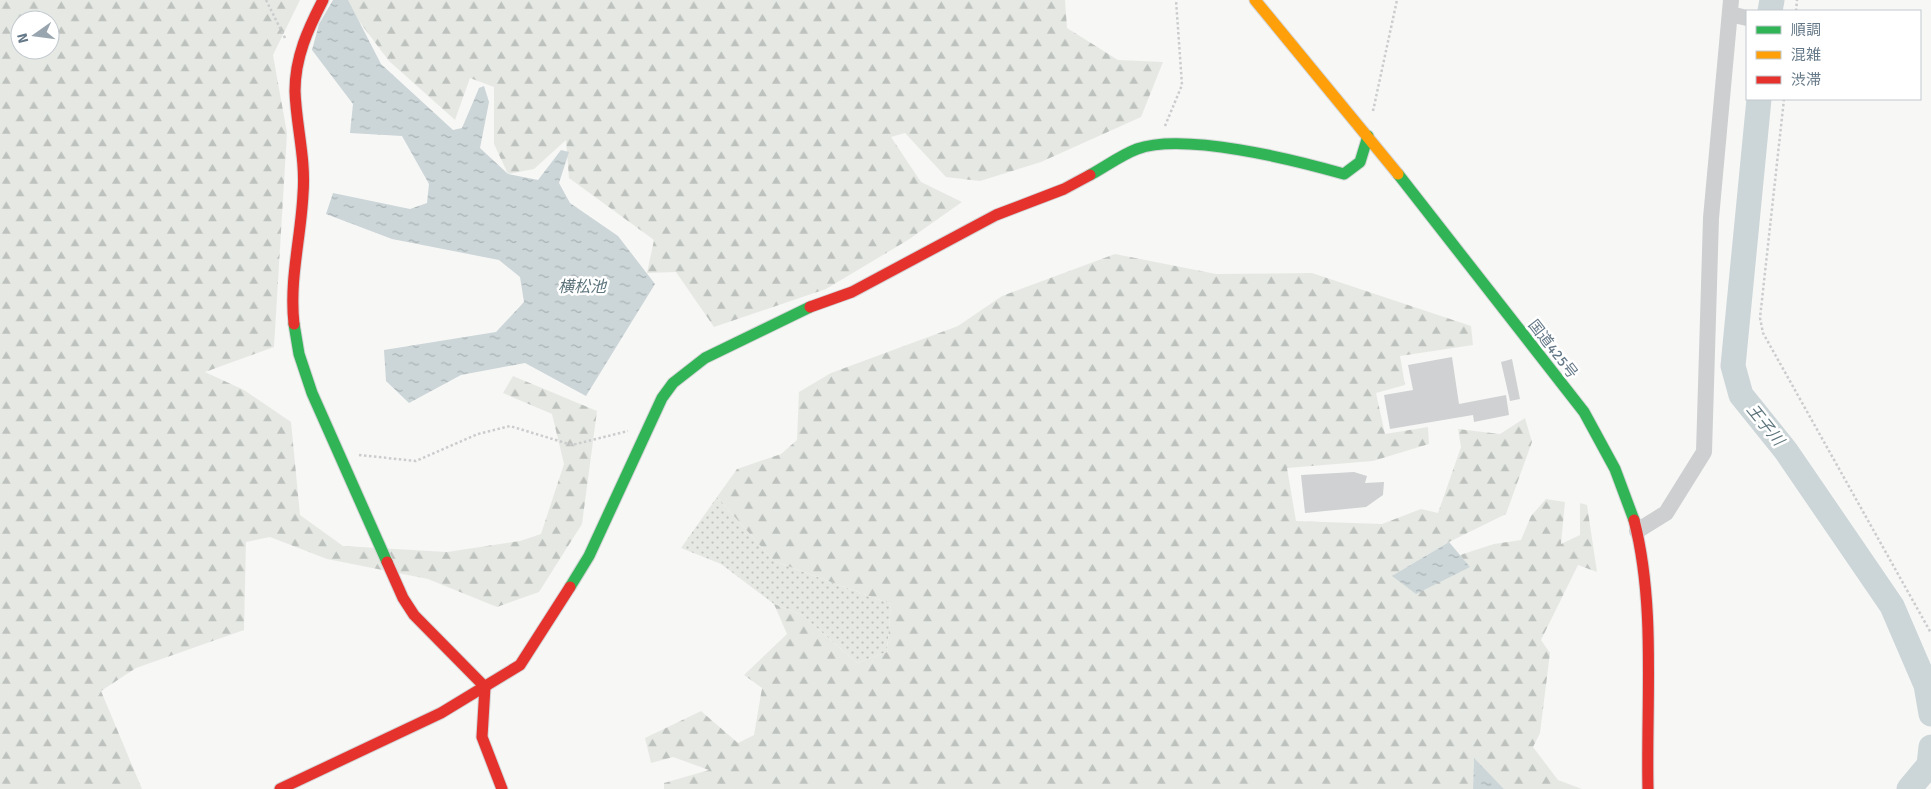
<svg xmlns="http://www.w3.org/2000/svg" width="1931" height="789" viewBox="0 0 1931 789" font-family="Signika,'Noto Sans JP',sans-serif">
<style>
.grass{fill:url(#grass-dots)}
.forest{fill:url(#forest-firs);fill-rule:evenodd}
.water{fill:url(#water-ripples)}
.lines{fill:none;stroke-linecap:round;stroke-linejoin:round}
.river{stroke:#ccd5d7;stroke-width:25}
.building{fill:#cfd1d2}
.fast-casing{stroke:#d4d5d6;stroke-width:13}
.slow-casing{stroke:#d4d5d6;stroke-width:13}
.jam-casing{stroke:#d4d5d6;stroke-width:13}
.path{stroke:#cbcccd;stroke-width:2.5;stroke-dasharray:2.5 2.5;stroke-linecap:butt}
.street{stroke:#cdcfd0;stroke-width:16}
.fast{stroke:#30b455;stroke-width:11}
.slow{stroke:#ff9f0a;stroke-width:11}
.jam{stroke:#e5322d;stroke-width:11}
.labels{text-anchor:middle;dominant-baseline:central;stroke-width:5;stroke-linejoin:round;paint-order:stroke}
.street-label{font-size:15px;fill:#667988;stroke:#fff}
.water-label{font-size:16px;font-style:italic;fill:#5d747c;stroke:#fff}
</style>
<defs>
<pattern id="grass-dots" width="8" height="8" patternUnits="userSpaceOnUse" patternTransform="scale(1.25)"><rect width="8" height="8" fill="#e6e9e3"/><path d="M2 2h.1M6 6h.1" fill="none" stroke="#bec2be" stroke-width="1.8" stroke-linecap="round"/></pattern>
<pattern id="forest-firs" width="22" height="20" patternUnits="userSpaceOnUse" patternTransform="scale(1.25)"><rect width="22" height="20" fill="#e6e9e3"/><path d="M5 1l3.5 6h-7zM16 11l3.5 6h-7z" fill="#bec2be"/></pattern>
<pattern id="water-ripples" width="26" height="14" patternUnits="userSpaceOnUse" patternTransform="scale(1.25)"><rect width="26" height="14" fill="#ccd5d7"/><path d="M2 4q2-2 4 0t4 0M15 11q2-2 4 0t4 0" fill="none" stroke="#a9b2b4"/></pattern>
</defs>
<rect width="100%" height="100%" fill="#f7f7f6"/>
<polygon class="grass" points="717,497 774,561 891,604 887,652 857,663 802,615 774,604 721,564 681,548"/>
<g class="forest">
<path d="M0 0H300L273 55 287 133 274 347 205 372 244 390 291 422 300 515 343 546 447 552 520 541 541 534 564 464 552 414 503 393 513 376 597 411 582 524 539 592 497 607 428 579 327 559 270 537 246 542 244 630 136 668 101 691 142 789H0ZM20 20H50V50H20Z"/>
<polygon points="343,0 1065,0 1067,28 1118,60 1163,62 1141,117 1041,162 980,181 946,177 905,133 891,137 921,182 962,202 908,240 826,289 714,327 676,272 647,273 654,240 569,178 566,140 534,169 508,174 494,144 494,87 470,78 455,120 389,61"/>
<polygon points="1115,254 1216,274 1312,273 1471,326 1473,345 1400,356 1405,385 1376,393 1385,434 1428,427 1429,444 1373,461 1287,468 1296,521 1382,524 1421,509 1438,513 1461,447 1458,429 1500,434 1525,418 1532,442 1506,514 1449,542 1393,576 1470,567 1460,555 1494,544 1521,540 1531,516 1546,499 1565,502 1561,544 1580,535 1580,503 1587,505 1597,572 1578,565 1541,640 1550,653 1540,733 1533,747 1558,780 1582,789 1504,789 1474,759 1473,789 664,789 664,783 709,770 673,757 651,763 645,738 701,711 738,743 754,735 762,688 744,675 787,634 774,604 802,615 857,663 887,652 891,604 774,561 717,497 737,469 781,454 797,440 799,392 831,373 958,326 1002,296"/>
</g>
<g class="water">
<polygon points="333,0 348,0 381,64 453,130 462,128 479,88 484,86 489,102 480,148 508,174 538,180 561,150 569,152 559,183 570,203 618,236 655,284 586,396 525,363 461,375 409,403 386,381 384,350 496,332 524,302 520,277 499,260 392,239 326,214 333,193 410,209 427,203 429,184 402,136 350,133 353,104 312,50 319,24"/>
<polygon points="1449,542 1470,567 1416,594 1392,576"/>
<polygon points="1474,758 1504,789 1473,789"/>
</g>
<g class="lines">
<g class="river">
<polyline points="1770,11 1772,0"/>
<polyline points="1759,99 1733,366 1741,395 1786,451 1892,606 1926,685 1931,714"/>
<polyline points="1909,789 1929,765 1931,747"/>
</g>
</g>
<g class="building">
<polygon points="1452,357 1459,404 1506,395 1509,415 1474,422 1473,415 1390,429 1384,395 1413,390 1408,365"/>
<polygon points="1512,359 1520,399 1510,401 1501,362"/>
<polygon points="1354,472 1367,476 1365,483 1384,482 1383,495 1366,507 1305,513 1301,475"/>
</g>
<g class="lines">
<defs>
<g id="fast">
<polyline points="1398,174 1584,412 1615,469 1634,520"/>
<path d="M1090 175C1105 167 1121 155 1137 149 1184 132 1295 160 1344 174L1360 162 1368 136"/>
<polyline points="294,324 299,354 312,393 387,562"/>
<polyline points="570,587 589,556 662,398 673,383 705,358 810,307"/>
</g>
<polyline id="slow" points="1255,0 1398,174"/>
<g id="jam">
<polyline points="810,307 852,292 996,215 1064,189 1090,175"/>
<path d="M294 324C289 280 301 237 303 194 306 159 296 125 295 91 295 57 308 29 323 0"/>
<path d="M1634 520C1656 605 1646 702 1648 789"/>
<polyline points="387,562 403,598 414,615 485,687 482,737 502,789"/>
<polyline points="280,789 441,713 520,665 570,587"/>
</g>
</defs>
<use href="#fast" class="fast-casing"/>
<use href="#slow" class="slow-casing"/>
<use href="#jam" class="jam-casing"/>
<g class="path">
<polyline points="266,0 286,40"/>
<polyline points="1796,11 1797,0"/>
<polyline points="1784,99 1760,318 1763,333 1931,633"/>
<polyline points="1373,111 1397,0"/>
<polyline points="1165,126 1182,85 1176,0"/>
<polyline points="359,455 416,461 478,434 510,426 572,445 628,431"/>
</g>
<g class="street">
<polyline points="1730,14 1747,18"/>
<polyline points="1637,531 1666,513 1704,452 1711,218 1731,0"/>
</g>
<use href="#fast" class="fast"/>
<use href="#slow" class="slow"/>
<use href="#jam" class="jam"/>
</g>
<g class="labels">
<g class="street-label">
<text transform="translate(1553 349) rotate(52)">国道425号</text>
</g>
<g class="water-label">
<text x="582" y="287">横松池</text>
<text transform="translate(1765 425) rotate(51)">王子川</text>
</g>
</g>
<rect x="1746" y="10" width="175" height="90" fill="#ffffff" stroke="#c2c9cf"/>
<rect x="1756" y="26" width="25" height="8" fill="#30b455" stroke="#c2c9cf"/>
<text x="1791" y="35" font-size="15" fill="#667988">順調</text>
<rect x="1756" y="51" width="25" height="8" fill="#ff9f0a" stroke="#c2c9cf"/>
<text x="1791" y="60" font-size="15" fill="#667988">混雑</text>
<rect x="1756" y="76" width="25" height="8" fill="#e5322d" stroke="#c2c9cf"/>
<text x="1791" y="85" font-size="15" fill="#667988">渋滞</text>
<g transform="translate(35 35) rotate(256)"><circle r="24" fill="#ffffff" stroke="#c2c9cf"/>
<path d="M0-4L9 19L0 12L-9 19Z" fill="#99a5ae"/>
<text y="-8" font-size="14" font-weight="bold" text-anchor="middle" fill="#667988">N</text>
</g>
</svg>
